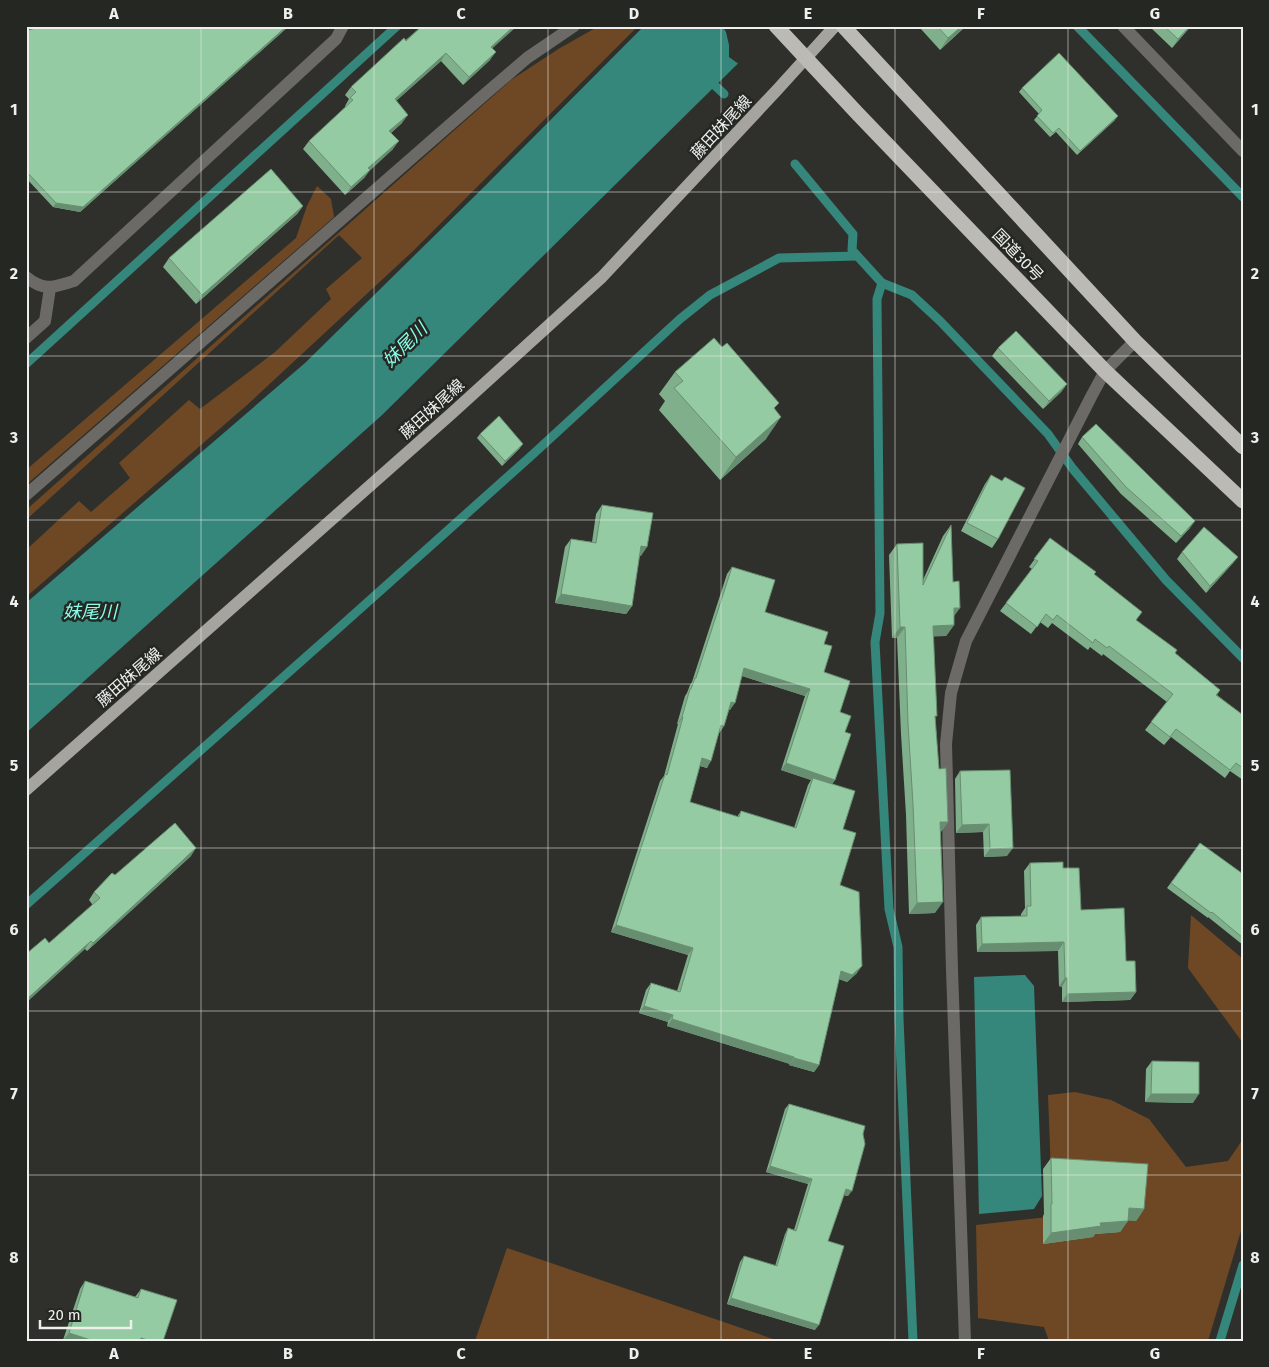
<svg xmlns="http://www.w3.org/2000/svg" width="1269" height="1367" viewBox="0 0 1269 1367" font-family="'Fira Sans','Noto Sans JP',sans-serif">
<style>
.green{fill:#6e4824}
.water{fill:#35877b}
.pier{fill:#2f302b}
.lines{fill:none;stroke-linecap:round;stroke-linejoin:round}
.stream{stroke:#35877b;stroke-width:9}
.minor{stroke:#6b6a67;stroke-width:12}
.major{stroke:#a5a49e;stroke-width:12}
.highway{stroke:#bcbab4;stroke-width:15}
.wall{fill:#7faf8b;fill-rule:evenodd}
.shaded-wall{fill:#688e71}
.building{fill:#94cba2;stroke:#688e71}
.grid{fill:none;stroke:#eff0ed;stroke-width:1;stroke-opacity:0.55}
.labels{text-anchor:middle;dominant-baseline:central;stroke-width:5;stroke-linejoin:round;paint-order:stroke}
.street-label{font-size:16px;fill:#eff0ed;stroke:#252722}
.water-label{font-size:18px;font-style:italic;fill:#87fdea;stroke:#252722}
.neatline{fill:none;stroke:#eff0ed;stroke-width:2}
.grid-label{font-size:16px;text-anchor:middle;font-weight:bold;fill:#eff0ed}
</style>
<rect width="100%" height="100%" fill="#2f302b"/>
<g class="green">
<polygon points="599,26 638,26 413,251 247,405 26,597 26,550 79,501 91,512 130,478 119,463 189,400 200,409 275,352 331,299 326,289 362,258 339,235 26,520 26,510 511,80 560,48"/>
<polygon points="317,186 331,199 334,217 26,485 26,470 296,238 307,206"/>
<polygon points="1191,915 1243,959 1243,1043 1188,968"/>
<polygon points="1075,1092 1111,1100 1149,1119 1186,1167 1228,1161 1243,1139 1243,1224 1208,1341 1049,1341 1044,1327 978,1318 976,1225 1057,1216 1051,1174 1048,1095"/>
<polygon points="507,1248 779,1341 475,1341"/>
</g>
<g class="water">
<polygon points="644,26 776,26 381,416 26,733 26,603 305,363 485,186"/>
<polygon points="1025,975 1034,986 1042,1196 1034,1209 979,1214 974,977"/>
</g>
<polygon class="pier" points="722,26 778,26 740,65 729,57 729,45 726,32"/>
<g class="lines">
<g class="stream">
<polyline points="1077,26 1243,197"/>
<polyline points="708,79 724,94"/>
<polyline points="795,164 853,234 852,250 882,283 912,295 940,321 1048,434 1073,469 1166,580 1243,658"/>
<polyline points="882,283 877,299 880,613 875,642 889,909 898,947 899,1019 913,1341"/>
<polyline points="26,364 397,26"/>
<polyline points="26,905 342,625 531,456 680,319 710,295 779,258 857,256"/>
<polyline points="1220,1341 1243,1265"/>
</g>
<g class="minor">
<polyline points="1123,26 1243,151"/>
<path d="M26 277C45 292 53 287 74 281L336 39 343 26"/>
<polyline points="26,338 45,321 50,288"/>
<polyline points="26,495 485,94 527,58 574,26"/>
<polyline points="965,1341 952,970 946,744 951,693 966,641 1092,395 1105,371 1135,341"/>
</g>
<polyline class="major" points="26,790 451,414 602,277 777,90 835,26"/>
<g class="highway">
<polyline points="776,26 857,113 1105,371 1243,501"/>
<polyline points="843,26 1135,341 1243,447"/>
</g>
</g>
<g class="wall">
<polygon points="41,26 289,26 80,212 53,207 26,178 26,31"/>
<polygon points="422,26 517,26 492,48 490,60 463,85 441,61 396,101 402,123 391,133 393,149 370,170 364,178 345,195 303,149 309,141 346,107 345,106 349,99 345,95 351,87"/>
<polygon points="921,26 966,26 940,50 920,28"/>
<polygon points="1149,26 1191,26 1172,48"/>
<polygon points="1022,88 1115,120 1077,155 1056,132 1050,137 1034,120 1039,114 1019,92"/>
<polygon points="303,206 297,214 196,304 163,267 169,258"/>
<polygon points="998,348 1067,384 1061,392 1043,409 992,356"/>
<polygon points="675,372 775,409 766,439 720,480 659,410 665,401 659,394"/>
<polygon points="480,434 520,448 502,466 477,438"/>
<polygon points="1082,437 1190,528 1176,543 1121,494 1078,444"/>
<polygon points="991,475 1002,481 1005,477 998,539 992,548 961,531 985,484"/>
<polygon points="602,505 641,556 639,555 632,606 626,614 555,603 565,547 571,539 592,542 596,514"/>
<polygon points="951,525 954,625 946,636 933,636 935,718 939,769 948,822 940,833 935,913 909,914 906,815 901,734 897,638 892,638 889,555 897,544 923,580 943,536"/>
<polygon points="1050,538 1094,574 1136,620 1175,653 1220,690 1217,695 1243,715 1243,780 1230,771 1225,778 1171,737 1164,745 1145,730 1167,702 1103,654 1102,656 1090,647 1088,650 1052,623 1048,628 1040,622 1031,634 1000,611 1032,569 1029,567"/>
<polygon points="1182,552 1238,557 1233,563 1206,593 1177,559"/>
<path d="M732 567 765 612 824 644V672L840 712 845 732 835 780 832 784 843 829 840 885 857 973 847 982 839 979 819 1065 814 1072 789 1065 790 1064 667 1026 668 1022 639 1013 646 990 651 983 677 991 688 955 611 932 660 781 664 776 678 724H677L685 696 687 693 690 685 692 682 727 574ZM742 676 805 696 781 770 811 780 808 785 794 828 741 811 737 817 690 802 700 766 707 768 719 733 724 726 729 710H730Z"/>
<polygon points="960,771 1007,856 984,857 983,832 956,833 955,779"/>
<polygon points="1200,843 1243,874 1243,945 1208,917 1208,918 1167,888"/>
<polygon points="191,856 87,951 85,949 92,904 89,900 94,892 115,875"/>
<polygon points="1030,863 1063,868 1081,910 1126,961 1136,992 1130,1000 1062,1002 1062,987 1059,986 1058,951 977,952 976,925 981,917 1021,916 1021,914 1025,908 1024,871"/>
<polygon points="1152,1061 1193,1103 1145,1102 1146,1069"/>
<polygon points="789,1104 863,1134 848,1196 844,1195 828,1241 815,1330 727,1304 740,1262 744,1256 775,1266 785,1234 788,1228 794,1230 808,1184 766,1172 785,1109"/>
<polygon points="1051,1158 1144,1209 1136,1221 1128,1220 1120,1232 1095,1234 1093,1237 1043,1244 1043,1216 1044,1214 1043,1169"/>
<polygon points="85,1281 135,1297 141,1289 163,1341 63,1340 80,1289"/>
</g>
<g class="shaded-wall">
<polygon points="287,26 289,26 80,212 53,207 56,203"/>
<polygon points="514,26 517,26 485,55 491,47"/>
<polygon points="962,26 966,26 940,50 948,38"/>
<polygon points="1190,26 1191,26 1172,48 1178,39"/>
<polygon points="496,52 490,60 463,85 469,77"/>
<polygon points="446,53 441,61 389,107 395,99"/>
<polygon points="408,115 402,123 384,139 389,131"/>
<polygon points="1118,116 1115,120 1077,155 1080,151"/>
<polygon points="399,141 393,149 363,177 368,168"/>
<polygon points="370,170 364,178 345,195 351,187"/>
<polygon points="303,206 297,214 196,304 202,295"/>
<polygon points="1067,384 1061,392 1043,409 1049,401"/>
<polygon points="781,417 766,439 720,480 736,457"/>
<polygon points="523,444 520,448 502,466 505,461"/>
<polygon points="1195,521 1190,528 1176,543 1181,536"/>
<polygon points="641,546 647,547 641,556 635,555"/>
<polygon points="1238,557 1233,563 1206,593 1210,586"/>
<polygon points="561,594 632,606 626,614 555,603"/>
<polygon points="954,608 960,608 952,619"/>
<polygon points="954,625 946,636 926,637 933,626"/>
<polygon points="900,627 905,627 897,638 892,638"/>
<polygon points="744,668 810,689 805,696 739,675"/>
<polygon points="731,702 735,703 730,710 726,709"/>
<polygon points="682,717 683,717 678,724 677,724"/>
<polygon points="721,725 724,726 719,733 716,732"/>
<polygon points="702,758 711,761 707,768 697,765"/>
<polygon points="786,763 835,780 830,787 813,778 811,780 781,770"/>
<polygon points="940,822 948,822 940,833"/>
<polygon points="989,824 983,832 956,833 962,825"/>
<polygon points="196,848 191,856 87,951 93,943"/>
<polygon points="1013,848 1007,856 984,857 990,849"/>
<polygon points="943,902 935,913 909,914 917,903"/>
<polygon points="616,925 693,948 688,955 611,932"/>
<polygon points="91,941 85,949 26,1003 26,1000"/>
<polygon points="1064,942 1058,951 977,952 982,944"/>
<polygon points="862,966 857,973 847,982 836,978 841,971"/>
<polygon points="1065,978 1067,978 1062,987 1059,986"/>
<polygon points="1136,992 1130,1000 1062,1002 1067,994"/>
<polygon points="644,1006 673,1015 668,1022 639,1013"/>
<polygon points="672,1019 794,1057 790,1064 667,1026"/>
<polygon points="794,1058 819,1065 814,1072 789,1065"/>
<polygon points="1151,1094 1199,1094 1193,1103 1145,1102"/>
<polygon points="770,1166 812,1179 808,1184 766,1172"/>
<polygon points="846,1189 852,1191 848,1196 842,1195"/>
<polygon points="1129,1208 1144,1209 1136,1221 1121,1220"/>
<polygon points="1128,1221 1120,1232 1095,1234 1093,1237 1043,1244 1051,1233 1100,1223"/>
<polygon points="731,1298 819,1325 815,1330 727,1304"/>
<polygon points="69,1333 94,1341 63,1340"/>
<polygon points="141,1338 151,1341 139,1341"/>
</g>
<g class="building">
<polygon points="41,26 287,26 83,207 56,203 26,171 26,31"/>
<polygon points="422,26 514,26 491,47 496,52 469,77 446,53 395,99 408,115 389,131 399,141 368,168 370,170 351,187 309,141 353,100 350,98 356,92 351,87 404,38 406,41"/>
<polygon points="937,26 962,26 948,38"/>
<polygon points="1164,26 1190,26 1178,39"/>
<polygon points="1059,53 1118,116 1080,151 1059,128 1053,133 1037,116 1042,110 1022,88"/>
<polygon points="271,169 303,206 202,295 169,258"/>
<polygon points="1016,331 1067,384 1049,401 998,348"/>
<polygon points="714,338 722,347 727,343 779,403 774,408 781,417 736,457 674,388 683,381 675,372"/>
<polygon points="499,416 523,444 505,461 480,434"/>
<polygon points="1096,424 1195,521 1181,536 1126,487 1082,437"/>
<polygon points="991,475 1002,481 1005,477 1025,488 998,539 967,523"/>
<polygon points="602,505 653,513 647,547 641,546 632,606 561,594 571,539 596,543"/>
<polygon points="951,525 953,582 959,581 960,608 954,608 954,625 933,626 937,716 935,716 939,769 946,768 948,822 940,822 943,902 917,903 913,804 908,723 905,627 900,627 897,544 923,543 923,585"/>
<polygon points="1204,527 1238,557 1210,586 1182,552"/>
<polygon points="1050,538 1096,572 1094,574 1142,612 1136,620 1177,650 1175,653 1220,690 1216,695 1243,715 1243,768 1236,763 1230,770 1176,729 1170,737 1151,722 1173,694 1109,646 1107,648 1095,639 1093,643 1057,615 1053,620 1046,614 1037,627 1006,603 1038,561 1034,559"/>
<polygon points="732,567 775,580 765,612 828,632 824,644 832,646 824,672 850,681 840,712 851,716 845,732 851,734 835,780 786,763 810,689 744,668 735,703 731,702 724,726 721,725 711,761 702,758 690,802 739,817 741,811 796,828 813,778 855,791 843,829 856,833 840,885 859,892 862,966 852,975 841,971 819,1065 794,1058 794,1057 672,1019 673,1015 644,1006 651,983 680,992 693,948 616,925 665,774 667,775 683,717 682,717 690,689 691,689 695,678 696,678"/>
<polygon points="1010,770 1013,848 990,849 989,824 962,825 960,771"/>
<polygon points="175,823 196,848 93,943 91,941 26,1000 26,954 45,938 49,943 100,898 94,892 112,873 115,875"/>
<polygon points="1200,843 1243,874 1243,938 1212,912 1211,913 1171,883"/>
<polygon points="1063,862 1063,868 1079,868 1081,910 1124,908 1126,961 1135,961 1136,992 1067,994 1067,978 1065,978 1064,942 982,944 981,917 1027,916 1027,906 1031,906 1030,863"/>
<polygon points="1152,1061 1199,1062 1199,1094 1151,1094"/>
<polygon points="789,1104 865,1126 863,1134 865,1144 852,1191 846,1189 828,1241 844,1246 819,1325 731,1298 744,1256 777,1266 788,1228 796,1231 812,1179 770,1166"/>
<polygon points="1051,1158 1148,1164 1144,1209 1129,1208 1128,1221 1100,1223 1101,1226 1051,1233 1051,1204 1052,1204"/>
<polygon points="85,1281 138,1298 141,1289 177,1300 163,1341 151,1341 141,1338 140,1341 94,1341 69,1333"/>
</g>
<path class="grid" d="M201 26V1341M374 26V1341M548 26V1341M721 26V1341M895 26V1341M1068 26V1341M26 192H1243M26 356H1243M26 520H1243M26 684H1243M26 848H1243M26 1011H1243M26 1175H1243"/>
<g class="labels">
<g class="street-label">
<text transform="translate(721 127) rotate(-47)">藤田妹尾線</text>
<text transform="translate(1018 255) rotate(46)">国道30号</text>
<text transform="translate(432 409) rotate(-42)">藤田妹尾線</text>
<text transform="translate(129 677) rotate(-41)">藤田妹尾線</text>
</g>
<g class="water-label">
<text transform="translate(405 345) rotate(-45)">妹尾川</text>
<text x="90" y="612">妹尾川</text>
</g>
</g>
<rect width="1269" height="1367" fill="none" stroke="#252722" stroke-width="55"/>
<path d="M40 1320v8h91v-8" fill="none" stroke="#eff0ed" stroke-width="2.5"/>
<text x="48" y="1320" font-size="15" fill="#eff0ed" stroke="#252722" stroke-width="4" paint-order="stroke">20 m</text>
<rect x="28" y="28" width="1214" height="1312" class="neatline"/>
<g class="grid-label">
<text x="114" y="19">A</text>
<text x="288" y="19">B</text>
<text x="461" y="19">C</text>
<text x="634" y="19">D</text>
<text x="808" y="19">E</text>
<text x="981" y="19">F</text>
<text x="1155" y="19">G</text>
<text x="14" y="115">1</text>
<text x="1255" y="115">1</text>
<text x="14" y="279">2</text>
<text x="1255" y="279">2</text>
<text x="14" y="443">3</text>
<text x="1255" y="443">3</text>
<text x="14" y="607">4</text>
<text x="1255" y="607">4</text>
<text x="14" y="771">5</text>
<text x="1255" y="771">5</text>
<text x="14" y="935">6</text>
<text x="1255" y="935">6</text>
<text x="14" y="1099">7</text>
<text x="1255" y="1099">7</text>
<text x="14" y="1263">8</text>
<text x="1255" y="1263">8</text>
<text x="114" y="1359">A</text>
<text x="288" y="1359">B</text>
<text x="461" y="1359">C</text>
<text x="634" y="1359">D</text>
<text x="808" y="1359">E</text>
<text x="981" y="1359">F</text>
<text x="1155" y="1359">G</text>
</g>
</svg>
